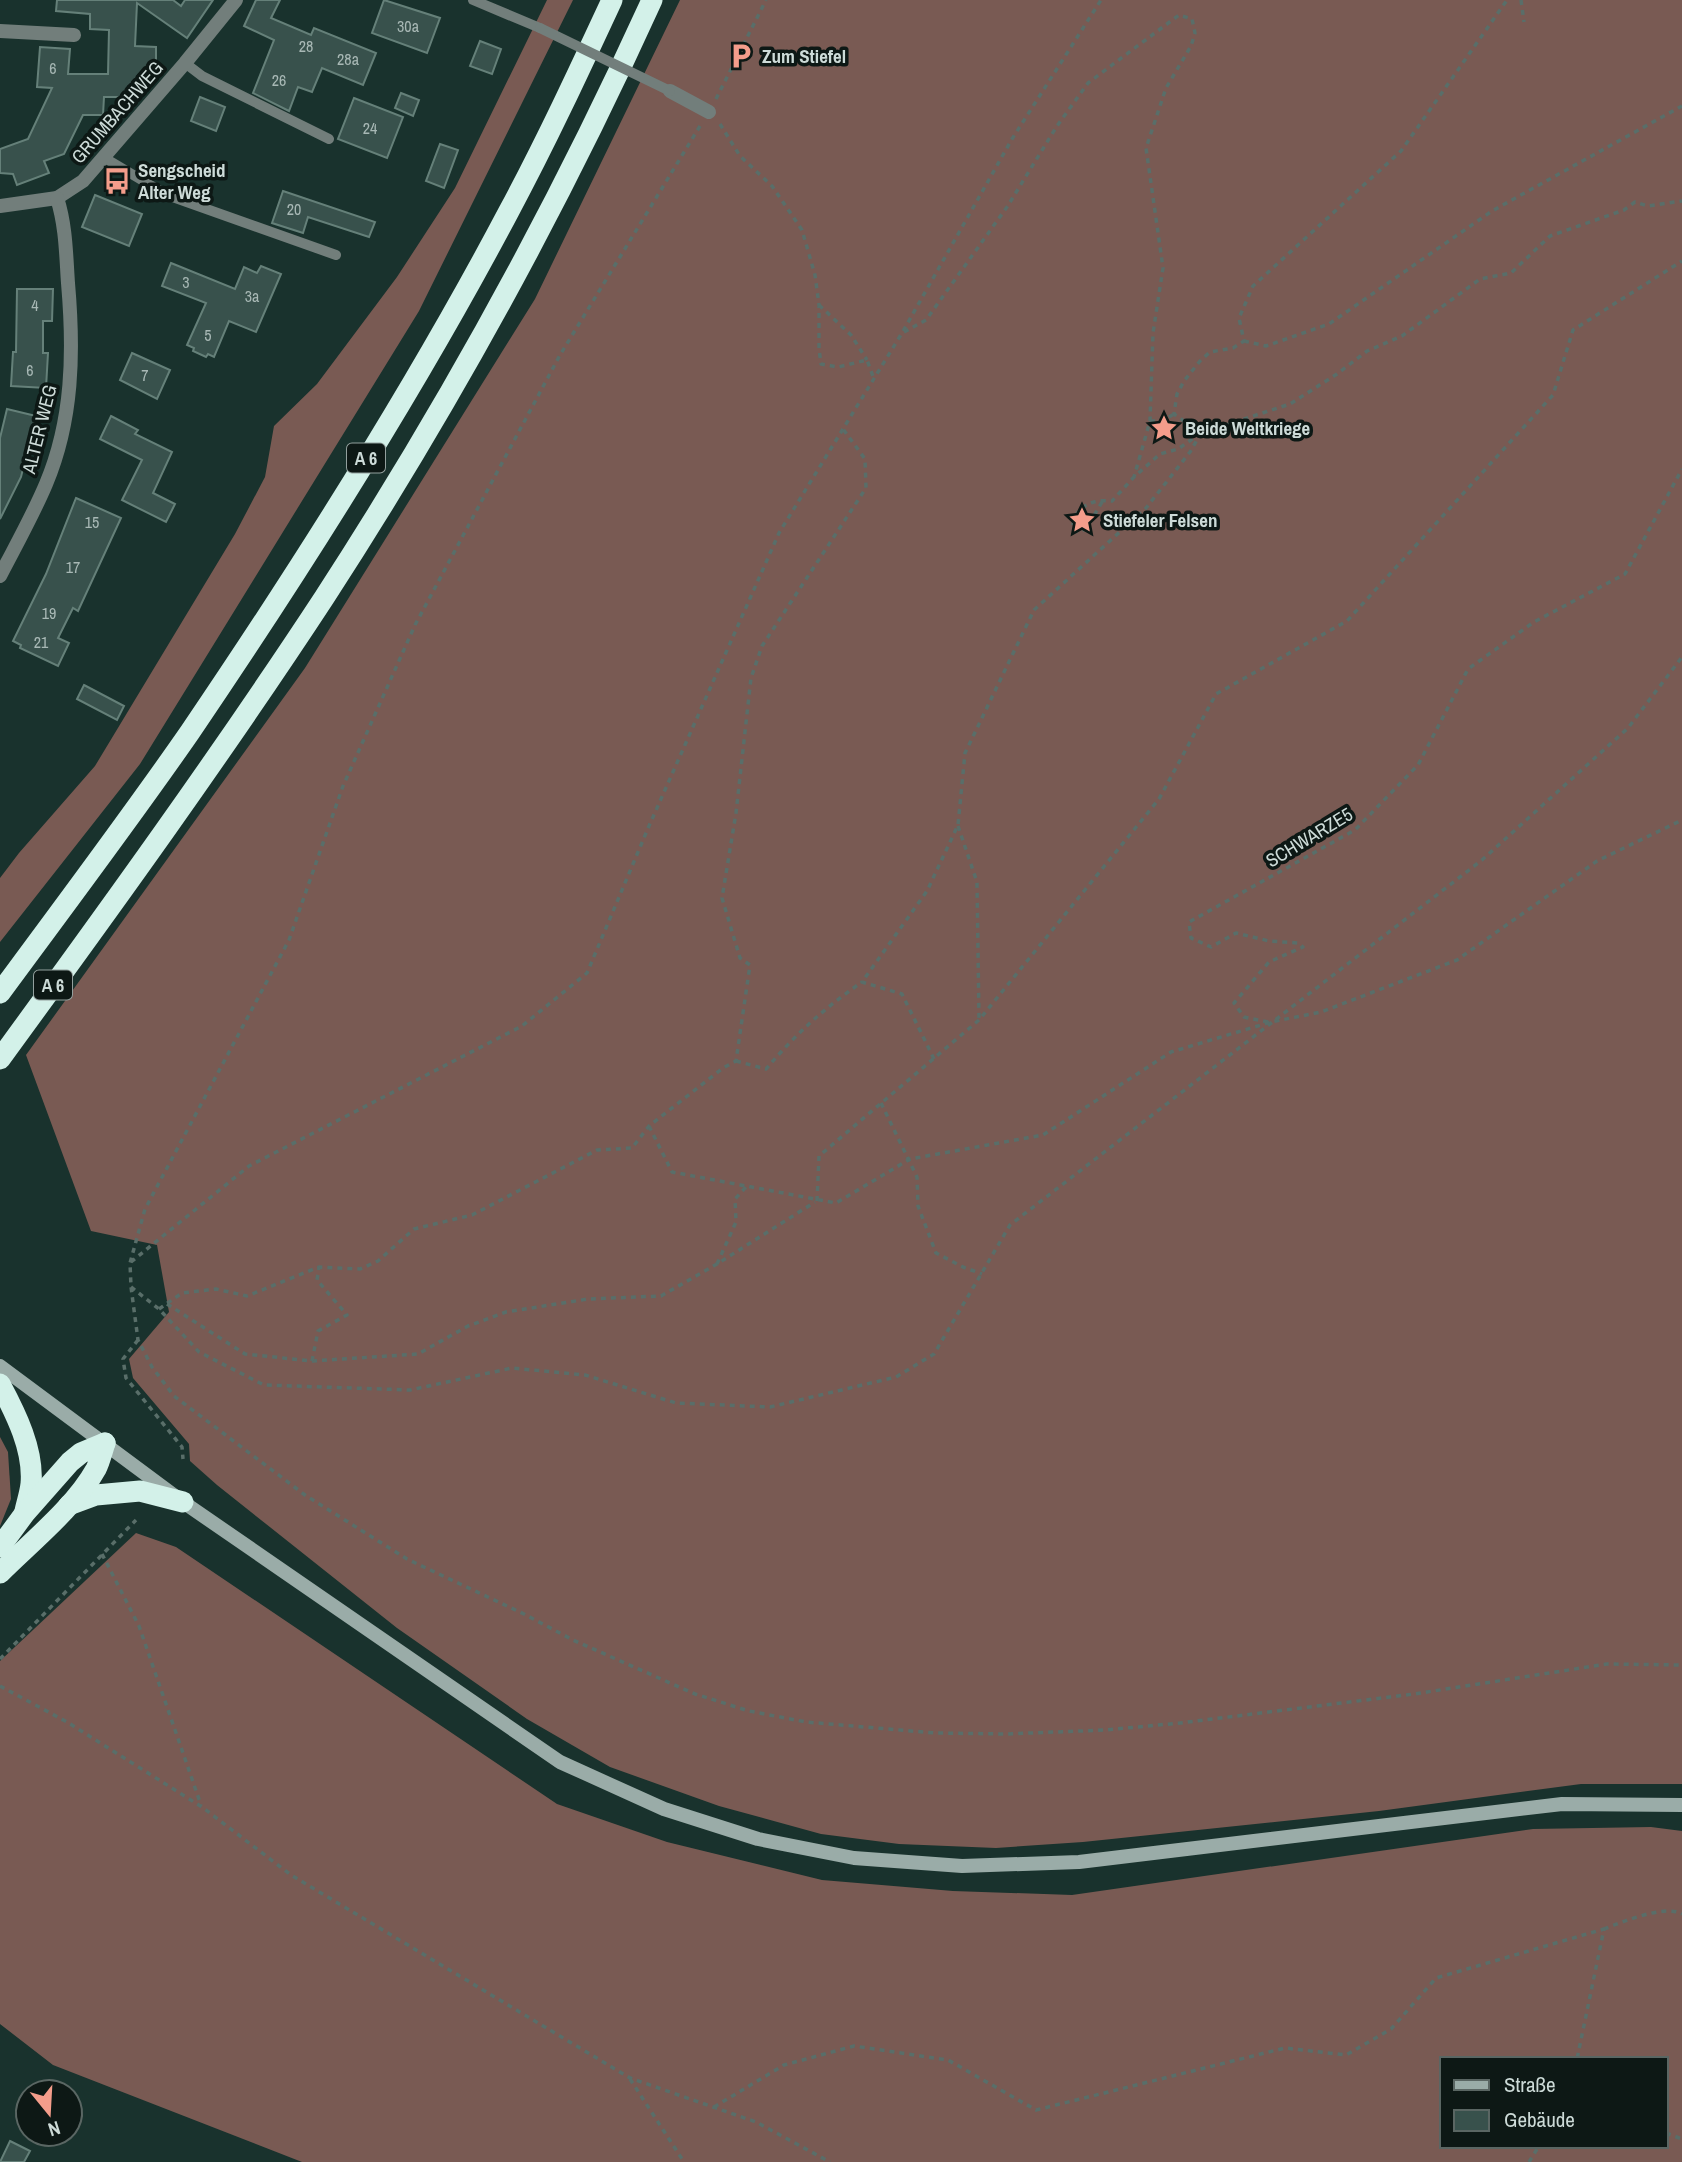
<svg xmlns="http://www.w3.org/2000/svg" width="1682" height="2162" viewBox="0 0 1682 2162" font-family="'Archivo Narrow',sans-serif">
<style>
.forest{fill:#795a53;fill-rule:evenodd}
.building{fill:#38514c;stroke:#658079;stroke-width:2}
.lines{fill:none;stroke-linecap:round;stroke-linejoin:round}
.path{stroke:#596e69;stroke-width:3.5;stroke-dasharray:5 5;stroke-linecap:butt}
.lane{stroke:#727e7b;stroke-width:10}
.street{stroke:#727e7b;stroke-width:14}
.secondary{stroke:#9aaca8;stroke-width:14}
.highway{stroke:#d3f1e9;stroke-width:21}
.lane-bridge{stroke:#727e7b;stroke-width:10}
.labels{text-anchor:middle;dominant-baseline:central;stroke-width:7;stroke-linejoin:round;paint-order:stroke}
.number-label{font-size:16px;fill:#a8b8b5}
.shield{fill:#0d1815;stroke:#93a09e;stroke-width:2}
.shield-label{font-size:18px;font-weight:bold;fill:#cddbd8}
.poi-label{font-size:19px;font-weight:bold;fill:#cddbd8;stroke:#0d1815;text-anchor:start}
.street-label{font-size:19px;fill:#cddbd8;stroke:#0d1815}
</style>
<rect width="100%" height="100%" fill="#19322d"/>
<g class="forest">
<polygon points="547,0 573,0 419,311 140,764 0,942 0,878 19,853 95,766 235,534 265,477 274,426 317,384 397,277 455,188"/>
<polygon points="680,0 1682,0 1682,1784 1581,1784 1379,1811 1083,1842 996,1848 899,1844 821,1834 719,1806 610,1767 527,1719 397,1628 217,1485 190,1461 189,1444 133,1378 129,1359 169,1312 157,1245 91,1231 26,1055 305,668 535,299"/>
<polygon points="0,1437 8,1452 11,1499 0,1526"/>
<path d="M136 1533 176 1547 557 1804 667 1842 822 1880 953 1891 1072 1895 1533 1829 1651 1827 1682 1831V2162H302L53 2065 0 2024V1661ZM1442 2059H1666V2146H1442Z"/>
</g>
<g class="building">
<polygon points="57,0 173,0 181,6 185,0 213,0 187,38 137,3 135,46 156,47 156,72 145,71 145,82 133,82 133,97 104,97 103,115 83,115 64,154 44,161 49,173 17,185 13,174 0,173 0,149 28,139 52,88 37,87 40,47 70,49 68,74 108,74 109,30 90,29 90,14 56,11"/>
<polygon points="256,0 280,0 271,18 311,35 314,28 376,53 363,85 322,68 312,92 298,87 289,111 253,93 274,40 244,26"/>
<polygon points="384,0 440,18 427,53 372,33"/>
<polygon points="480,41 501,49 492,74 470,66"/>
<polygon points="401,93 419,100 413,116 395,108"/>
<polygon points="200,97 225,107 216,131 191,121"/>
<polygon points="354,98 403,117 387,158 338,139"/>
<polygon points="440,144 458,150 444,188 426,181"/>
<polygon points="283,191 375,222 369,237 308,217 303,233 272,223"/>
<polygon points="95,195 142,214 129,246 82,227"/>
<polygon points="171,263 235,289 244,267 257,273 261,266 281,274 256,332 229,321 214,357 208,354 206,357 193,351 194,348 187,345 206,303 162,286"/>
<polygon points="17,289 53,289 52,321 43,321 43,353 48,353 46,388 11,386 13,352 16,352"/>
<polygon points="132,353 170,370 157,399 120,380"/>
<polygon points="7,409 36,416 21,477 0,519 0,438"/>
<polygon points="111,416 138,430 135,434 172,452 153,493 175,504 166,522 122,500 142,460 100,439"/>
<polygon points="76,498 121,518 78,611 73,608 58,638 69,643 58,666 20,648 21,645 13,641 46,574"/>
<polygon points="84,685 124,706 117,720 77,699"/>
<polygon points="10,2141 30,2151 24,2162 0,2162"/>
</g>
<g class="lines">
<g class="path">
<polyline points="1521,0 1524,22"/>
<polyline points="716,99 766,0"/>
<polyline points="720,124 740,156 772,186 802,230 815,275 819,305 819,349 821,364 838,367 867,360 874,379"/>
<polyline points="700,126 560,355 415,625 343,786 289,940 145,1209 130,1263 131,1287 138,1340 152,1367 174,1396 305,1495 407,1559 524,1614 573,1640 695,1694 749,1711 806,1722 935,1733 1006,1734 1105,1730 1180,1723 1414,1694 1607,1664 1682,1665"/>
<polyline points="819,305 851,335 867,360"/>
<polyline points="904,332 926,320 1007,207 1057,126 1088,83 1179,15 1192,19 1195,33 1191,46 1166,88 1146,148 1163,268 1153,333 1150,421 1134,477"/>
<polyline points="1244,341 1266,346 1329,324 1492,211 1682,106"/>
<polyline points="1150,421 1162,421 1174,414"/>
<polyline points="1201,433 1174,414 1177,394 1184,381 1200,361 1210,352 1233,348 1244,341 1239,318 1253,286 1401,151 1507,0"/>
<path d="M1102 502 1087 527 1081 532 1074 531C1070 518 1081 505 1094 502 1099 500 1107 501 1112 501L1134 477 1160 454 1178 449 1201 433 1290 404 1337 374 1367 351 1402 336 1480 279 1511 273 1550 236 1624 210 1635 202 1648 206 1682 201"/>
<polyline points="958,826 977,882 979,1018"/>
<polyline points="1268,1022 1244,1017 1234,1003 1269,962 1303,947 1298,943 1269,941 1236,933 1211,947 1191,938 1189,922 1355,830 1418,765 1468,669 1534,622 1625,574 1682,469"/>
<polyline points="934,1059 902,994 862,982 927,891 958,825 965,753 1034,610 1146,508 1190,452 1201,433"/>
<path d="M736 1061 766 1069C798 1032 822 1010 862 982"/>
<polyline points="881,1103 917,1177 918,1206 936,1253 963,1267 982,1274"/>
<polyline points="649,1126 672,1172 836,1203 910,1159 1043,1135 1171,1052 1271,1022 1321,1012 1457,960 1597,861 1682,820"/>
<polyline points="817,1201 819,1156 979,1020 1159,799 1216,694 1347,621 1553,395 1573,330 1682,261"/>
<polyline points="131,1262 249,1166 522,1026 587,973 649,826 779,533 902,333 1012,139 1101,0"/>
<polyline points="717,1264 736,1222 735,1199 746,1187"/>
<polyline points="131,1287 159,1309 199,1352 264,1385 410,1390 512,1368 585,1375 676,1403 770,1407 896,1377 934,1354 1010,1225 1482,860 1628,728 1682,657"/>
<polyline points="167,1304 245,1354 312,1361 418,1354 468,1326 506,1312 588,1299 661,1296 717,1264 815,1202"/>
<polyline points="159,1309 182,1293 216,1289 247,1296 319,1267 360,1269 378,1261 414,1229 472,1215 597,1150 632,1148 649,1126 723,1068 736,1061 750,965 740,958 722,898 736,813 751,678 762,646 866,488 865,459 843,429"/>
<polyline points="138,1340 123,1359 126,1378 182,1447 183,1459"/>
<polyline points="312,1361 318,1331 347,1315 317,1280 319,1267"/>
<polyline points="102,1554 139,1626 201,1805"/>
<polyline points="0,1659 136,1520"/>
<polyline points="0,1686 67,1722 202,1807 291,1875 630,2078 756,2122 830,2162"/>
<path d="M1604 1929C1622 1922 1665 1904 1682 1914"/>
<polyline points="630,2079 684,2162"/>
<polyline points="714,2107 784,2065 854,2046 948,2060 1036,2110 1285,2048 1346,2055 1391,2029 1436,1978 1604,1929 1577,2059"/>
<polyline points="1666,2133 1682,2139"/>
<polyline points="1529,2162 1539,2146"/>
</g>
<g class="lane">
<polyline points="473,0 540,28"/>
<polyline points="185,63 202,76 329,139"/>
<polyline points="103,157 167,195 336,255"/>
</g>
<g class="street">
<polyline points="0,31 74,35"/>
<polyline points="670,91 709,112"/>
<polyline points="0,206 57,198 83,181 185,63 236,0"/>
<path d="M0 576C16 545 33 515 46 484 73 420 74 352 68 283 66 255 66 226 57 198"/>
</g>
<polyline class="secondary" points="0,1366 183,1502 560,1762 664,1809 758,1839 854,1858 962,1866 1079,1862 1562,1804 1682,1805"/>
<g class="highway">
<path d="M0 993C64 906 129 820 190 732 304 564 414 391 509 211 546 142 579 71 612 0"/>
<path d="M0 1059C111 907 221 755 324 598 448 407 558 207 652 0"/>
<path d="M0 1384C16 1414 34 1450 31 1484 30 1493 27 1502 25 1511"/>
<polyline points="69,1505 96,1495 140,1491 183,1502"/>
<polyline points="0,1547 25,1513 70,1462 81,1453 105,1443"/>
<path d="M0 1573C31 1542 75 1507 96 1469 100 1461 102 1452 105 1443"/>
</g>
<polyline class="lane-bridge" points="540,28 670,91"/>
</g>
<defs>
<symbol id="parking-bare" viewBox="-9 -9 18 18"><path d="M-3.5-5.5H1a3.5 3.5 0 0 1 0 7H-1V5.5H-3.5ZM-1-3.4V-.6H.8a1.4 1.4 0 0 0 0-2.8Z" fill="#f49d8b" stroke="#0d1815" stroke-width="2.5" paint-order="stroke"/></symbol>
<symbol id="bus-bare" viewBox="-9 -9 18 18"><path d="M-5-6H5V4H4V6H2V4H-2V6H-4V4H-5ZM-3.5-4V0h7V-4ZM-3.5 1.2v1.5H-2V1.2ZM2 1.2v1.5H3.5V1.2Z" fill="#f49d8b" stroke="#0d1815" stroke-width="2.5" paint-order="stroke"/></symbol>
<symbol id="sight-bare" viewBox="-9 -9 18 18"><path d="M0-6L1.8-2.2L6-1.7L2.9 1.2L3.7 5.4L0 3.3L-3.7 5.4L-2.9 1.2L-6-1.7L-1.8-2.2Z" fill="#f49d8b" stroke="#0d1815" stroke-width="2.5" paint-order="stroke"/></symbol>
</defs>
<g fill-rule="evenodd">
<use href="#parking-bare" x="722" y="37" width="38" height="38"/>
<use href="#bus-bare" x="98" y="162" width="38" height="38"/>
<use href="#sight-bare" x="1145" y="409" width="38" height="38"/>
<use href="#sight-bare" x="1063" y="501" width="38" height="38"/>
</g>
<g class="labels">
<g class="number-label">
<text x="408" y="26">30a</text>
<text x="306" y="46">28</text>
<text x="348" y="59">28a</text>
<text x="53" y="68">6</text>
<text x="279" y="80">26</text>
<text x="370" y="128">24</text>
<text x="294" y="209">20</text>
<text x="186" y="282">3</text>
<text x="252" y="296">3a</text>
<text x="35" y="305">4</text>
<text x="208" y="335">5</text>
<text x="30" y="370">6</text>
<text x="145" y="375">7</text>
<text x="92" y="522">15</text>
<text x="73" y="567">17</text>
<text x="49" y="613">19</text>
<text x="41" y="642">21</text>
</g>
<g class="shield">
<rect x="347" y="443.5" width="38" height="29" rx="5"/>
<rect x="34" y="970.5" width="38" height="29" rx="5"/>
</g>
<g class="shield-label">
<text x="366" y="458">A 6</text>
<text x="53" y="985">A 6</text>
</g>
<g class="poi-label">
<text x="762" y="56">Zum Stiefel</text>
<text x="138" y="170">Sengscheid<tspan x="138" dy="22">Alter Weg</tspan></text>
<text x="1185" y="428">Beide Weltkriege</text>
<text x="1103" y="520">Stiefeler Felsen</text>
</g>
<g class="street-label">
<text transform="translate(117 112) rotate(-49)">GRUMBACHWEG</text>
<text transform="translate(39 429) rotate(-76)">ALTER WEG</text>
<text transform="translate(1309 837) rotate(-31)">SCHWARZE5</text>
</g>
</g>
<rect x="1440" y="2057" width="228" height="91" fill="#0d1815" stroke="#5a6663" stroke-width="2"/>
<rect x="1454" y="2080" width="35" height="10" fill="#9aaca8" stroke="#5a6663" stroke-width="2"/>
<text x="1504" y="2092" font-size="21" fill="#cddbd8">Straße</text>
<rect x="1454" y="2110" width="35" height="21" fill="#38514c" stroke="#5a6663" stroke-width="2"/>
<text x="1504" y="2127" font-size="21" fill="#cddbd8">Gebäude</text>
<g transform="translate(49 2113) rotate(162)"><circle r="33" fill="#0d1815" stroke="#5a6663" stroke-width="2"/>
<path d="M0-5L12 26L0 18L-12 26Z" fill="#f49d8b"/>
<text y="-10" font-size="19" font-weight="bold" text-anchor="middle" fill="#cddbd8">N</text>
</g>
</svg>
